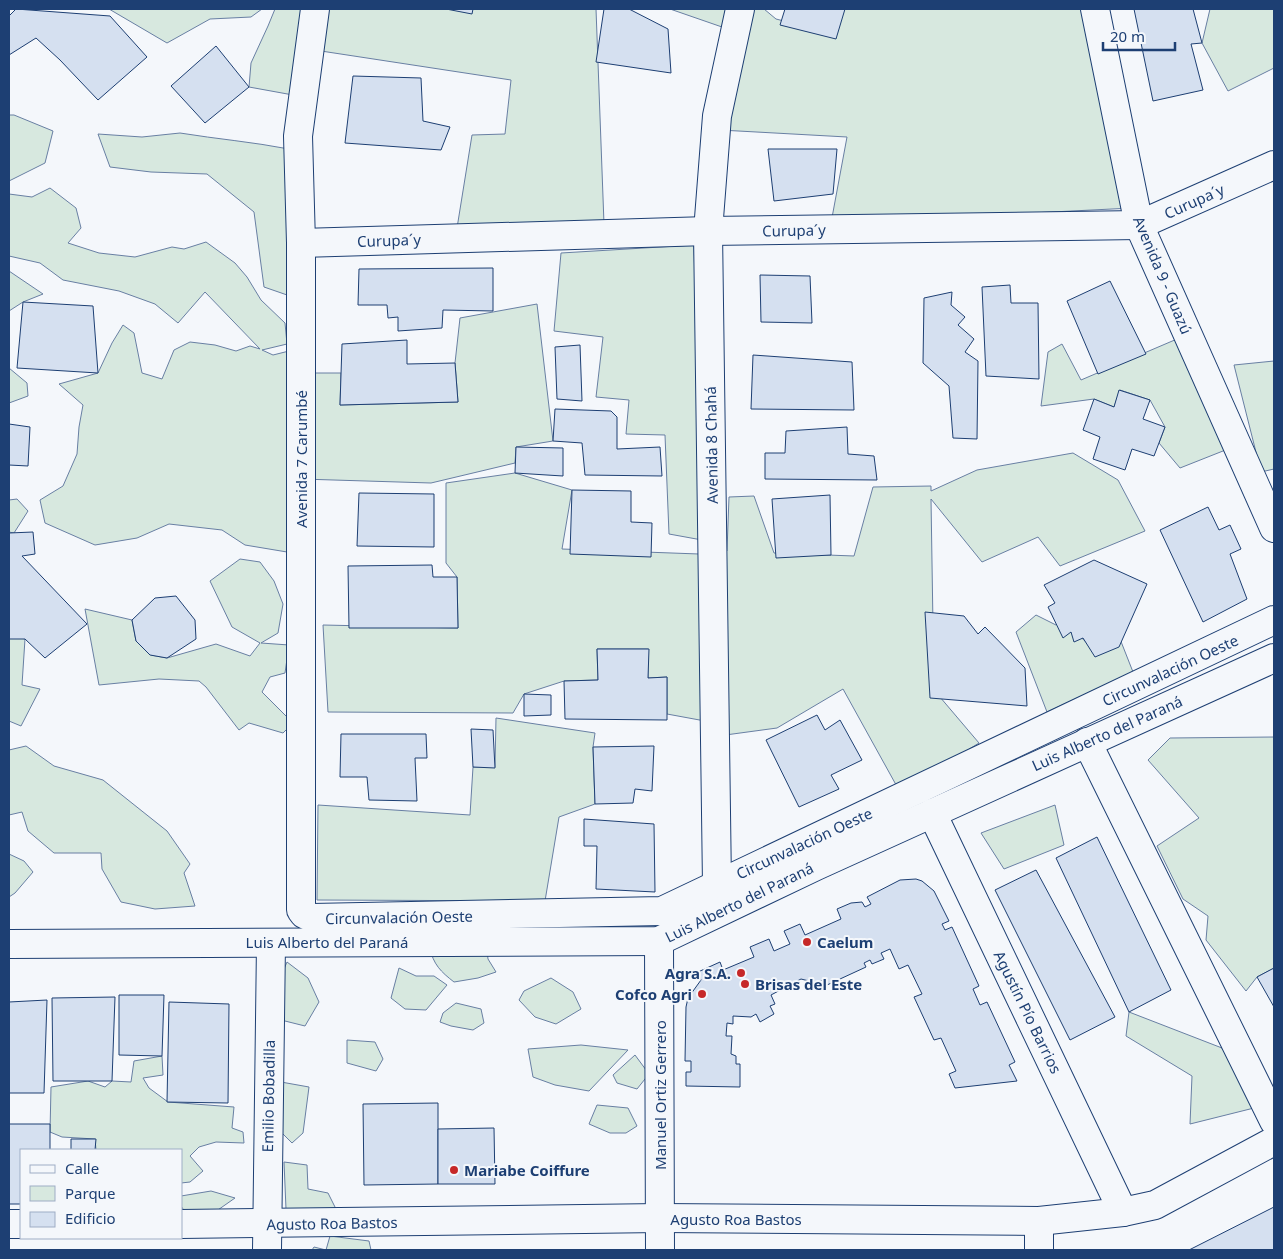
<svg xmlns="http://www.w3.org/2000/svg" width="1283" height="1259" viewBox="0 0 1283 1259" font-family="'Noto Sans',sans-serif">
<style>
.green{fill:#d7e8df;stroke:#687fa3}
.building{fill:#d5e0f0;stroke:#1d3f73}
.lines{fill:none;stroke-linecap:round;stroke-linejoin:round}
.minor-casing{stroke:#1d3f73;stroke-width:30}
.minor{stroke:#f4f7fb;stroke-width:28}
.poi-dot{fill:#c62828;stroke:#f4f7fb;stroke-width:2}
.labels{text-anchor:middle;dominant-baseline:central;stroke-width:4;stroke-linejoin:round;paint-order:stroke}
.street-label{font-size:15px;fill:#1d3f73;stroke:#f4f7fb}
.poi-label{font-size:15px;font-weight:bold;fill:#1d3f73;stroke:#f4f7fb;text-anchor:start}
</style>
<rect width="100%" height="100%" fill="#f4f7fb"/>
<g class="green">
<polygon points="109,9 262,9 251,17 210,19 167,43"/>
<polygon points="275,9 301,9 293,95 249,87 251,63 268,26"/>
<polygon points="322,9 596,9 604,224 457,228 472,135 505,134 511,80 321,51"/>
<polygon points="670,9 726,9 722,27"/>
<polygon points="748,9 764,9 776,19 831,33 838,9 1086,9 1132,208 831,223 847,137 720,130"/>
<polygon points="1210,9 1274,9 1274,68 1228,91 1202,43"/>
<polygon points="9,115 14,115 53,131 45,163 9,181"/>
<path d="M180 133C217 139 253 142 289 149L290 296 264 287 254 212 207 174 151 172 110 167 98 134 142 137Z"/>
<polygon points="50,188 76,208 81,228 68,243 99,253 135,257 172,247 184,249 206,242 235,263 247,277 261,300 285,323 287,344 262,350 273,355 301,348 293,553 245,545 222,530 169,524 137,538 95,545 45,523 40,500 63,486 77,454 79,427 83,405 59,384 98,373 112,343 123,325 134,333 142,373 162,379 174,350 190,342 215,345 236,351 250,346 260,349 205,292 178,323 155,304 119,291 63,280 40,263 9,256 9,194 32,197"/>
<polygon points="694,245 702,540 669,534 665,435 626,434 629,400 596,397 603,337 554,331 561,253"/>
<polygon points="9,271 43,294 23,302 9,311"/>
<polygon points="537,304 553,441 516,447 515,463 431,483 301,479 301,373 341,373 340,405 458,402 455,363 460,318"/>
<polygon points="1177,339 1228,449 1180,468 1159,443 1165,427 1150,400 1120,390 1114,407 1094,399 1041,406 1048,352 1062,344 1081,380"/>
<polygon points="1274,361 1274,469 1261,472 1234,365"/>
<polygon points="9,368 27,383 28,396 9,403"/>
<polygon points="1073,453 1118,480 1145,531 1060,566 1038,537 982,562 931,499 934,690 979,743 900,792 843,689 777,728 718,736 716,551 727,551 729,497 754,496 774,553 854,556 873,487 931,486 931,491 977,470"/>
<polygon points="515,473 572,490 562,549 699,554 705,721 667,714 667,677 648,678 648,649 597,649 598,680 564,681 524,694 513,713 328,712 323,625 458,628 457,577 446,563 446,483"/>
<polygon points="17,499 28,511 14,533 9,532 9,500"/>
<polygon points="240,559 260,562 274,581 283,604 278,633 261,643 289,645 285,673 270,677 262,692 293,723 283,733 249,723 239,730 206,687 199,681 159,679 99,685 85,609 132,620 136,641 151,655 167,658 216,644 250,656 260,643 232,627 210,581"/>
<polygon points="1036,615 1056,625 1063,620 1088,644 1120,639 1133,672 1047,712 1016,632"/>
<polygon points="9,635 25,639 22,685 40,689 21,726 9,721"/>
<polygon points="496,718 595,733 593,747 595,804 559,817 545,901 317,900 318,805 470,815 473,767 495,767"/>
<polygon points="1274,737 1274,968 1257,977 1246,991 1206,940 1208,916 1183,899 1157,846 1199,818 1148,760 1170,738"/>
<polygon points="26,746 54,766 103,780 167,831 190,864 184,873 195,906 155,909 121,902 102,869 101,853 54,853 28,831 22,812 9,815 9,750"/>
<polygon points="1055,805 1064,845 1004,869 981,833"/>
<polygon points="9,854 24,861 33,872 15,893 9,897"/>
<path d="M486 942 488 959 496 972 478 978 454 982C441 972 433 964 430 948Z"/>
<polygon points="287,962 308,978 319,1002 305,1026 277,1019 275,990"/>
<polygon points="399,968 416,976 434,976 447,985 426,1010 405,1009 391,998"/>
<polygon points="551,978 573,992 581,1009 556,1024 535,1017 519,1000 524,991"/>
<polygon points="456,1003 481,1009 484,1023 473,1030 451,1026 440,1022 443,1013"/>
<polygon points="1129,1012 1222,1048 1258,1107 1190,1124 1192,1076 1126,1036"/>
<polygon points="347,1040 375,1042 383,1059 376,1071 347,1063"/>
<polygon points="581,1045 628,1050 589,1091 555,1085 533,1077 528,1049"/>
<polygon points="635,1055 649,1074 637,1089 617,1083 613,1075"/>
<polygon points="162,1056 163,1075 143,1078 149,1088 168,1102 234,1107 232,1128 243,1132 244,1143 216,1142 199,1147 190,1156 203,1171 190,1182 181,1183 181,1150 96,1150 95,1139 62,1137 50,1132 51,1087 88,1081 105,1087 112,1081 131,1082 134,1061"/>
<polygon points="281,1082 309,1087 303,1133 292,1143 276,1127"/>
<polygon points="597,1105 628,1108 637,1126 626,1133 610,1133 589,1124"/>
<polygon points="284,1162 307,1165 308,1189 328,1193 337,1211 286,1209"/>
<polygon points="211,1191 235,1198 215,1212 185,1212 181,1206 181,1196"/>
<polygon points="330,1236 369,1241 371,1250 312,1250 314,1247 326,1250"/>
</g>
<g class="building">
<polygon points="16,9 110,16 147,57 98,100 60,60 36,38 9,55 9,16"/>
<polygon points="446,9 473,9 472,14"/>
<polygon points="604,9 629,9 668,29 671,73 596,62"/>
<polygon points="785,9 845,9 836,39 780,25"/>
<polygon points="1134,9 1193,9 1202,43 1191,44 1203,90 1153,101"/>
<polygon points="216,46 249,87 205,123 171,86"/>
<polygon points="353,76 421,78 423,121 450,127 441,150 345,143"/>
<polygon points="768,149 837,149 833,194 774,201"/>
<polygon points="493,268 493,311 443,310 442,328 398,331 398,317 388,318 387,305 358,305 359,269"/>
<polygon points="760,275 810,276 812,323 761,322"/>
<polygon points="1110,281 1146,354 1098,374 1067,301"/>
<polygon points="1010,285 1011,303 1038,303 1039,379 986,376 982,287"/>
<polygon points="952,292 951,305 965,317 958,325 974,339 965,352 978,361 977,439 953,438 949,386 923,363 924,298"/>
<polygon points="23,302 93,306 98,373 17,368"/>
<polygon points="407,340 407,364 455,363 458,402 340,405 342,344"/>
<polygon points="580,345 582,401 557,399 555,347"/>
<polygon points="753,355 852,362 854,410 751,409"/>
<polygon points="1119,390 1150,400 1143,419 1165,427 1154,456 1132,449 1125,470 1093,459 1100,437 1083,430 1094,399 1114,407"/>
<polygon points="555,409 611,411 617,417 617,449 660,447 662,476 585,475 582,443 553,441"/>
<polygon points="9,424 30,427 28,466 9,465"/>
<polygon points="847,427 848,454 874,456 877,480 765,479 765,453 785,453 786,431"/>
<polygon points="516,447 563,448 563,476 515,473"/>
<polygon points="572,490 631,491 631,522 652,523 651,557 570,554"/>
<polygon points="359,493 434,494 434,547 357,546"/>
<polygon points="830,495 831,555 776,558 772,499"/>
<polygon points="1208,507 1219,530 1230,525 1241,549 1230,554 1247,599 1203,622 1160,530"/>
<polygon points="33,532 35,554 22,556 87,624 45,658 25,639 9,639 9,533"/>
<polygon points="1094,560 1147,584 1119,647 1095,657 1083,638 1074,642 1071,632 1063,638 1048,607 1055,603 1044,585"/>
<polygon points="432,565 433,577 457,577 458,628 349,628 348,566"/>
<polygon points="176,596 195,620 196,639 167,658 150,655 136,641 132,620 155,598"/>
<polygon points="925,612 964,616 978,634 985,627 1025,668 1027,706 930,698"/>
<polygon points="597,649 649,649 648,678 667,677 667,720 565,719 564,681 598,680"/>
<polygon points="524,694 551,695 551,715 524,716"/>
<polygon points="817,715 825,730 840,720 862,760 831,775 839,789 799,807 766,740"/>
<polygon points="471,729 493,730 495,768 473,767"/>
<polygon points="341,734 426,734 427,758 415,758 417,801 369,800 367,777 340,777"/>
<polygon points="654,746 652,791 635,789 633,803 595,804 593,747"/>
<polygon points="584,819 654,824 655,892 596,889 597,846 584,846"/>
<polygon points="1097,837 1171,990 1129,1012 1056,858"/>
<polygon points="1036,870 1115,1017 1070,1040 995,890"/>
<polygon points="916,879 922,881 934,891 949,921 942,924 945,930 952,927 979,986 973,989 980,1005 987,1002 1015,1062 1009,1065 1017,1081 955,1088 949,1074 956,1071 941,1038 934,1040 914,997 922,994 908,965 899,969 890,949 881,953 884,959 872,964 870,960 864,963 866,967 827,985 825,979 817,983 801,979 771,995 775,1004 770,1006 774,1014 760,1022 756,1014 751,1017 733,1016 733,1024 727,1023 726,1036 732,1036 731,1054 736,1056 736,1064 740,1064 740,1087 686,1086 686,1072 691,1072 691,1061 685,1061 686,1007 688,998 701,980 698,972 720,962 723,970 754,957 750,947 769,939 774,951 790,944 784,931 800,924 805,935 841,919 837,909 851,903 862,902 865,907 871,904 867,897 900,880"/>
<polygon points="1274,968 1274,1007 1257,977"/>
<polygon points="119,995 164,995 162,1056 119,1055"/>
<polygon points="115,997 112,1081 53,1081 52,998"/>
<polygon points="47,1000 44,1093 9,1093 9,1002"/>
<polygon points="169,1002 229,1004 228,1103 167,1102"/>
<polygon points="438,1103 438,1184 364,1185 363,1104"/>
<polygon points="9,1124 50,1124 50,1150 21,1150 21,1204 9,1204"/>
<polygon points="494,1128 495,1184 438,1184 438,1129"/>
<polygon points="71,1139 96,1139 95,1150 71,1150"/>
<polygon points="1274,1207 1274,1250 1189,1250"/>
</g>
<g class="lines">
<defs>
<g id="minor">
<polyline points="315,9 298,136 301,243 301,910 304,914 312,918 662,911 1274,620"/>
<polyline points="1095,9 1139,225 1274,528"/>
<polyline points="301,243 708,231 1139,225 1274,165"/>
<polyline points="1087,742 1274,1121"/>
<polyline points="932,813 1123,1212"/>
<polyline points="717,885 708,231 717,116 740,9"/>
<polyline points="659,941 660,1250"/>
<polyline points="9,944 659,941 816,866 1274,658"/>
<polyline points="9,1224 21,1224"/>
<polyline points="181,1224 660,1218 1039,1221 1123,1212 1155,1205 1274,1141"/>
<polyline points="267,1250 271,943"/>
<polyline points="1039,1250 1039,1221"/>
</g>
</defs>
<use href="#minor" class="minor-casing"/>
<use href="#minor" class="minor"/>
</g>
<g class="poi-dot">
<circle cx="807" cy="942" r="5"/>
<circle cx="741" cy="973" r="5"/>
<circle cx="745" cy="984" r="5"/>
<circle cx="702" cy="994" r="5"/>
<circle cx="454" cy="1170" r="5"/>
</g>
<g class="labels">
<g class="street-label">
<text transform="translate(1194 201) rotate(-24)">Curupa´y</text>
<text transform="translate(794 230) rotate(-1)">Curupa´y</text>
<text transform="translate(389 240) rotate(-2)">Curupa´y</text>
<text transform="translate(1163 275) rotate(67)">Avenida 9 - Guazú</text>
<text transform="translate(711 445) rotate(-91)">Avenida 8 Chahá</text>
<text transform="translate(301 459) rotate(-90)">Avenida 7 Carumbé</text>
<text transform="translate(1170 670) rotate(-25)">Circunvalación Oeste</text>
<text transform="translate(1107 733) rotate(-24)">Luis Alberto del Paraná</text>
<text transform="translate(804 843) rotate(-25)">Circunvalación Oeste</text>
<text transform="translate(739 902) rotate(-26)">Luis Alberto del Paraná</text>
<text transform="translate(399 917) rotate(-1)">Circunvalación Oeste</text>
<text x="327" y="942">Luis Alberto del Paraná</text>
<text transform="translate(1028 1012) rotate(64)">Agustín Pío Barrios</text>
<text transform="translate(660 1095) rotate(-90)">Manuel Ortiz Gerrero</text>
<text transform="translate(268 1096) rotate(-89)">Emilio Bobadilla</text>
<text x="736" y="1219">Agusto Roa Bastos</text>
<text transform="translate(332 1223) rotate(-1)">Agusto Roa Bastos</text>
</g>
<g class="poi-label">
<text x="817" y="942">Caelum</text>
<text x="731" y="973" text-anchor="end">Agra S.A.</text>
<text x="755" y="984">Brisas del Este</text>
<text x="692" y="994" text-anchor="end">Cofco Agri</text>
<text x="464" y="1170">Mariabe Coiffure</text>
</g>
</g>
<rect width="1283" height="1259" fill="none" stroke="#1d3f73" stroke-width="20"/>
<rect x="20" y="1149" width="162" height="90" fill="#f4f7fb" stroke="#9eadc5"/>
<rect x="30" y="1165" width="25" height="8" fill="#f4f7fb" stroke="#9eadc5"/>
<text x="65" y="1174" font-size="15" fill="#1d3f73">Calle</text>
<rect x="30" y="1186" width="25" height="15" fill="#d7e8df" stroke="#9eadc5"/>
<text x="65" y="1199" font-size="15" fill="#1d3f73">Parque</text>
<rect x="30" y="1212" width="25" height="15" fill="#d5e0f0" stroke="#9eadc5"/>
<text x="65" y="1224" font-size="15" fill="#1d3f73">Edificio</text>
<path d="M1103 42v8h72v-8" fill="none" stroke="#1d3f73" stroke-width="2.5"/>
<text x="1110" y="42" font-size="15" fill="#1d3f73" stroke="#f4f7fb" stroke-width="4" paint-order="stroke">20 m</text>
</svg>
